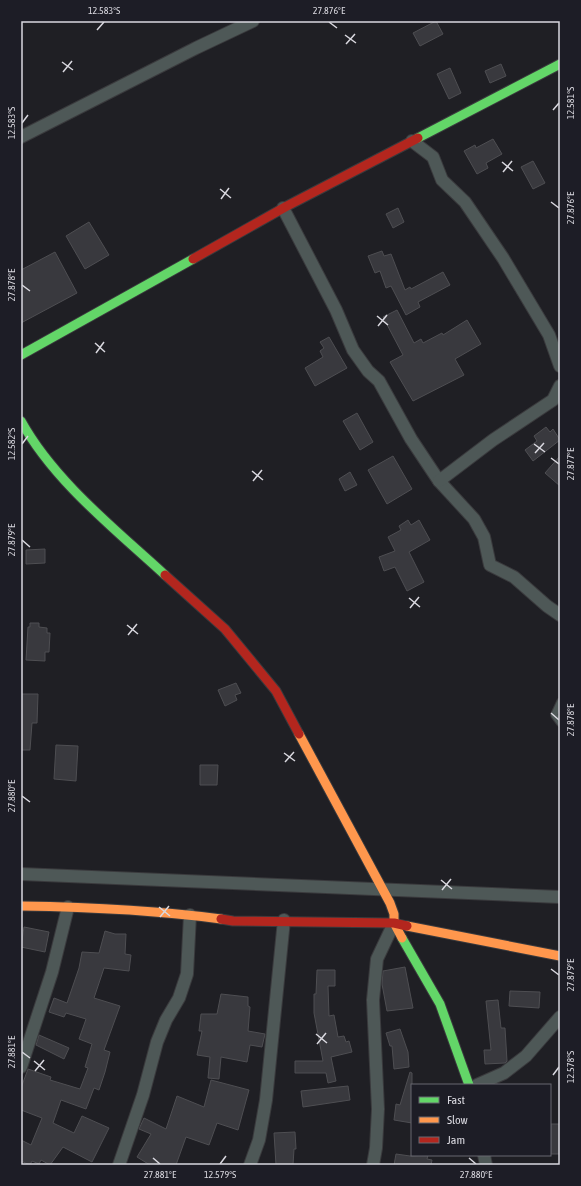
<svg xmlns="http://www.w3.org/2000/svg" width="581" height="1186" viewBox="0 0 581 1186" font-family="'Asap Condensed',sans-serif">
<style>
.building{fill:#39393e;stroke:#4e4e52}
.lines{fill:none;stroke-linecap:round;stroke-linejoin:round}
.lane-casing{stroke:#3a3a3d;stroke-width:8}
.street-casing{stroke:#3a3a3d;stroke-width:14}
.fast-casing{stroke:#3a3a3d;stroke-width:11}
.slow-casing{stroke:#3a3a3d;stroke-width:11}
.jam-casing{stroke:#3a3a3d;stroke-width:11}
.lane{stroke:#4e5857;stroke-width:6}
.street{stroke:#4e5857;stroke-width:12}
.fast{stroke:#63d668;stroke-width:9}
.slow{stroke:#ff974d;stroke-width:9}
.jam{stroke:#b3261e;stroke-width:9}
.ticks{fill:none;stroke:#d9d8df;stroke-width:1.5}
.neatline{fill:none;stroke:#d9d8df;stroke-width:1.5}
.ticks-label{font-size:10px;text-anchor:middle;fill:#d9d8df}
</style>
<rect width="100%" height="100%" fill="#1f1f24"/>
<g class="building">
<polygon points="436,21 443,34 420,46 413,33"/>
<polygon points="501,64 506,76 490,83 485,71"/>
<polygon points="450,68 461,93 449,99 437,74"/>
<polygon points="493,139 502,154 486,163 488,168 477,174 464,151 475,145 476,148"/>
<polygon points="533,161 545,183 533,189 521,167"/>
<polygon points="398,208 404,222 393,228 386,214"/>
<polygon points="89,222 109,255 85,269 66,236"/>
<polygon points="382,251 384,256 391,254 405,290 410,287 411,289 443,272 450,285 418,302 420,307 406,315 391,286 386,288 380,271 375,273 368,256"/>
<polygon points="55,252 77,293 21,323 21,270"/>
<polygon points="397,310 414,343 421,339 423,343 442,333 443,335 467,320 481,344 455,359 464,375 413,401 390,362 403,355 383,317"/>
<polygon points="329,337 347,368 315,386 305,368 323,357 320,351 324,348 320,342"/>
<polygon points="357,413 373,442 360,450 343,421"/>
<polygon points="546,427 550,432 553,429 560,440 533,461 525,450 537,441 534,436"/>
<polygon points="393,456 412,489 387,504 368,470"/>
<polygon points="560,456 560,486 545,473"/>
<polygon points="350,472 357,485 345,491 339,479"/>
<polygon points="408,520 411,525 419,520 430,540 409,552 424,582 407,591 395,567 384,571 379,557 395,551 388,537 401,530 399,526"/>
<polygon points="45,549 45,563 26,564 26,550"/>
<polygon points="30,623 39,623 39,627 47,628 47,633 50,633 49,652 45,652 45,661 26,660 28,627 30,627"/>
<polygon points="236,683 241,693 235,695 237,700 225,706 218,690"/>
<polygon points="21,694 38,694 37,723 32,723 30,750 21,750"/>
<polygon points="56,745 78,746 76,781 54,779"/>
<polygon points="200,765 218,765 217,785 200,785"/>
<polygon points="24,927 49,932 45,952 21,947"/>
<polygon points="105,931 115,934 126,934 125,954 131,955 129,971 104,968 94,998 120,1006 104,1050 110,1052 105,1072 99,1090 94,1088 86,1109 61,1100 53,1123 74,1133 82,1116 109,1128 92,1162 63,1147 50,1165 41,1160 39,1164 32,1161 30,1165 21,1161 21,1140 31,1145 42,1118 21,1110 21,1088 28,1069 51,1077 50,1080 80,1089 88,1068 85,1067 92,1044 79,1039 86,1019 66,1013 64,1017 49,1012 54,998 67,1003 79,968 82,952 99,953"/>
<polygon points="405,967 413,1008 387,1011 382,984 383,971"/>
<polygon points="317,970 335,970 335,986 328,986 329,1016 334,1015 338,1037 344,1036 346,1042 349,1041 352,1052 331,1057 336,1081 328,1083 326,1073 295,1073 295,1061 323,1061 314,1013 314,994 316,994"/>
<polygon points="510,991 540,992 539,1008 509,1006"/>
<polygon points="221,994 248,997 248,1006 250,1007 248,1031 265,1034 262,1047 250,1045 247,1062 221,1057 219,1079 208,1078 210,1057 197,1055 202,1031 199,1031 201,1014 217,1014"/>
<polygon points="498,1000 501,1028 505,1028 507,1061 505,1063 485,1064 484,1050 491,1050 486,1001"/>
<polygon points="400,1029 408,1052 409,1067 394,1069 392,1046 390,1046 386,1033"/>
<polygon points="39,1035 69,1048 64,1059 36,1045"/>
<polygon points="410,1072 412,1073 412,1123 394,1120 396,1104 400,1105"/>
<polygon points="211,1080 249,1090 238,1130 217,1123 209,1145 186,1137 176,1165 150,1165 137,1157 151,1134 139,1129 144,1118 166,1129 177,1096 204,1107"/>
<polygon points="348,1086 350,1100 303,1107 301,1091"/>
<rect x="551" y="1124" width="9" height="30"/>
<polygon points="295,1132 296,1149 294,1149 293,1165 276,1165 274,1133"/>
<polygon points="396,1154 410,1156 428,1155 427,1159 432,1160 431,1165 394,1165"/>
</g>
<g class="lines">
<defs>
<polyline id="lane" points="560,702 554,715 560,723"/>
<g id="street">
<polyline points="21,137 196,48 253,21"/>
<polyline points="412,141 433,157 442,180 465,202 503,258 549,335 560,366"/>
<polyline points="283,208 336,310 353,350 368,371 379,381 411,439 439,481 474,519 484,537 490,565 514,577 547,606 560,615"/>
<polyline points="439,481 493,440 553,400 560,386"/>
<polyline points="21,874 560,897"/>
<polyline points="21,1067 52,972 68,907"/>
<polyline points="477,1085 504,1073 526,1056 560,1017"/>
<polyline points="484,1155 486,1165"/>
<polyline points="119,1165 143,1095 157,1042 166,1020 179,998 187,974 190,915"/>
<polyline points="250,1165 259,1140 266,1100 284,920"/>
<polyline points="373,1165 376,1148 378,1109 373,1000 377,959 394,923"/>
</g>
<g id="fast">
<polyline points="418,138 560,64"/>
<polyline points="21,355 193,259"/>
<path d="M21 421C54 481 115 529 165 575"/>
<polyline points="402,938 440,1004 469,1085"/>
</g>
<g id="slow">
<polyline points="299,734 390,903 394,914 394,923 402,938"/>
<path d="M21 906C88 907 155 910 221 919"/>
<polyline points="407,926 560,956"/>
</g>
<g id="jam">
<polyline points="193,259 287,206 418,138"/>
<polyline points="165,575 225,629 276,691 299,734"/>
<polyline points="221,919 233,921 394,923 407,926"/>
</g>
</defs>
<use href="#lane" class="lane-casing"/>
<use href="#street" class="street-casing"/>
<use href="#fast" class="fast-casing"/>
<use href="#slow" class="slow-casing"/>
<use href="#jam" class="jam-casing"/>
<use href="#lane" class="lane"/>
<use href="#street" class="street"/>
<use href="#fast" class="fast"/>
<use href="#slow" class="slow"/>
<use href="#jam" class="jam"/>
</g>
<path class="ticks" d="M329 22 337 28M97 30 104 22M345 35 356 43M346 44 355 34M62 62 73 70M63 72 72 61M553 110 559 103M22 123 28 115M502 162 513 171M503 172 512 161M220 189 231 198M221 199 229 188M551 202 559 208M22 285 30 291M377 316 388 325M378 326 387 315M95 343 105 352M96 353 104 342M22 444 28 436M534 444 545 452M535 453 544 443M551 458 559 464M252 471 263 480M253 481 262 470M22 540 30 547M409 598 420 607M410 608 419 597M127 625 138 634M128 635 137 624M551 713 559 720M284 753 295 761M285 762 294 752M22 796 30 802M441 880 452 889M442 890 451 879M159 907 170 916M160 917 169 906M551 969 559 975M316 1034 327 1043M317 1044 326 1033M22 1052 30 1058M34 1061 45 1070M35 1071 44 1060M553 1075 559 1067M153 1158 160 1164M469 1158 476 1164M220 1164 226 1156"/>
<rect width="581" height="1186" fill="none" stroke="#1d1d26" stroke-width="44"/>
<rect x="411" y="1084" width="140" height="72" fill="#1d1d26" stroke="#686870"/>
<rect x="419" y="1097" width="20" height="6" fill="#63d668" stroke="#686870"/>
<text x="447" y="1104" font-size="12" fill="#d9d8df">Fast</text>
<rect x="419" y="1117" width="20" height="6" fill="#ff974d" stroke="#686870"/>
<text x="447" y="1124" font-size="12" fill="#d9d8df">Slow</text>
<rect x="419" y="1137" width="20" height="6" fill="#b3261e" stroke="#686870"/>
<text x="447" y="1144" font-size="12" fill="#d9d8df">Jam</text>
<rect x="22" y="22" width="537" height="1142" class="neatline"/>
<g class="ticks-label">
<text x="104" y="14">12.583°S</text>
<text x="329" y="14">27.876°E</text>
<text transform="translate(570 103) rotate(-90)" y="4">12.581°S</text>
<text transform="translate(11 123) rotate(-90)" y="4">12.583°S</text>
<text transform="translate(570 208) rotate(-90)" y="4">27.876°E</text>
<text transform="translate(11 285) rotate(-90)" y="4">27.878°E</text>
<text transform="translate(11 444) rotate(-90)" y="4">12.582°S</text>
<text transform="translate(570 464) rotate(-90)" y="4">27.877°E</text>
<text transform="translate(11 540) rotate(-90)" y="4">27.879°E</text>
<text transform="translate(570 720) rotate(-90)" y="4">27.878°E</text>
<text transform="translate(11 796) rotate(-90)" y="4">27.880°E</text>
<text transform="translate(570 975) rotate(-90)" y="4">27.879°E</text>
<text transform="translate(11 1052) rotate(-90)" y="4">27.881°E</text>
<text transform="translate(570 1067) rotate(-90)" y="4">12.578°S</text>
<text x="160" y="1178">27.881°E</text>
<text x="220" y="1178">12.579°S</text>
<text x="476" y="1178">27.880°E</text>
</g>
</svg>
